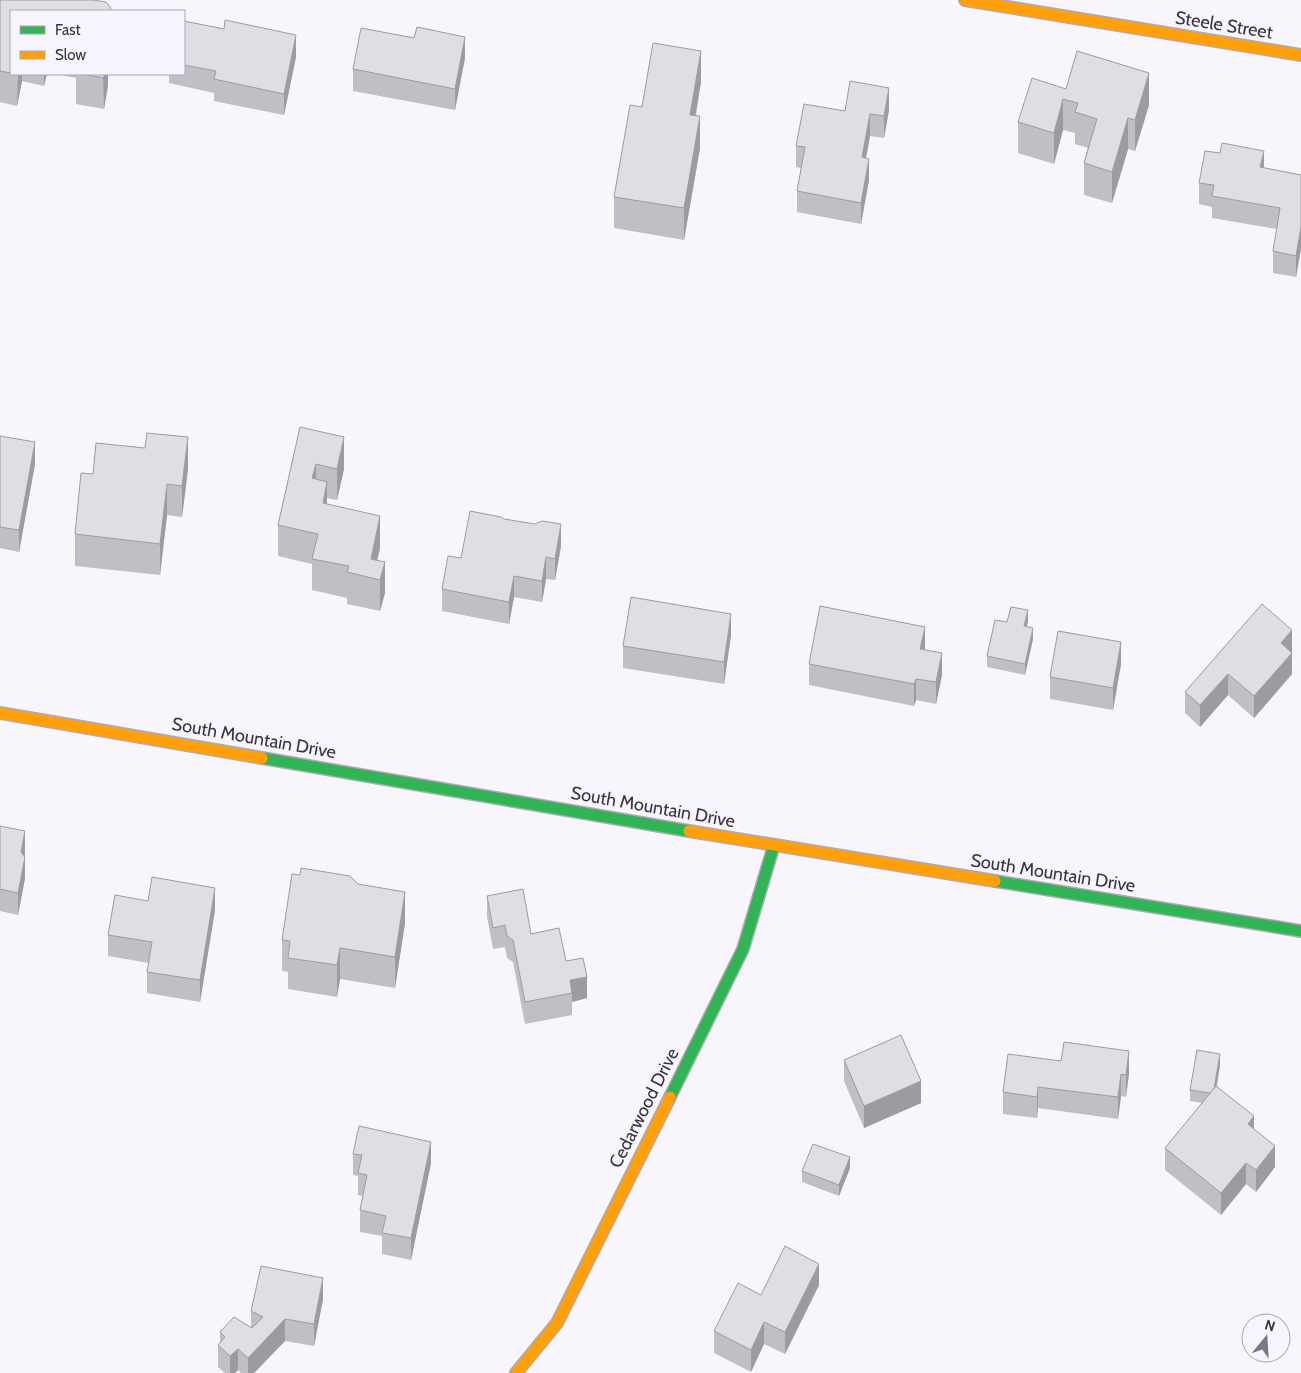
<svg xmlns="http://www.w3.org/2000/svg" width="1301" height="1373" viewBox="0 0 1301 1373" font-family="Cabin,sans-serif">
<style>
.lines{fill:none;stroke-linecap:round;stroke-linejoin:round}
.fast-casing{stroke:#aeabb2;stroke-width:14}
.slow-casing{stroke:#aeabb2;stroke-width:14}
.fast{stroke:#30b455;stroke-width:11}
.slow{stroke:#ff9f0a;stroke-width:11}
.wall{fill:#c1bfc5}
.shaded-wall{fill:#9d9ba0}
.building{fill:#e0dee5;stroke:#9d9ba0}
.labels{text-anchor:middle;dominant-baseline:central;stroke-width:4.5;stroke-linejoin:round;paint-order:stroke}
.street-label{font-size:18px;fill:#38343e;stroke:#f7f4fe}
</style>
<rect width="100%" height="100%" fill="#f8f6fc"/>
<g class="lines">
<defs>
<g id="fast">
<polyline points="262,758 689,831"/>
<polyline points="995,881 1301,931"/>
<polyline points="670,1097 743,949 774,845"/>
</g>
<g id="slow">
<polyline points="965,0 1301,55"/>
<polyline points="0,713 262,758"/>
<polyline points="689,831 995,881"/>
<polyline points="516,1373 557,1323 670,1097"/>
</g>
</defs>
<use href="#fast" class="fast-casing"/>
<use href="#slow" class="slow-casing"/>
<use href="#fast" class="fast"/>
<use href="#slow" class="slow"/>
</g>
<g class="wall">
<polygon points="0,0 111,11 11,11 11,74 47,74 44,86 22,81 17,106 0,102"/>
<polygon points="184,21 296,57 284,115 214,101 214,93 169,83 169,74 184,74"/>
<polygon points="465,58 455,110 353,91 353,69"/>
<polygon points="56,74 108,74 108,85 104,109 76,104 76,78"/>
<polygon points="701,82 696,115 700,148 684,240 614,228 614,197 642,107"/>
<polygon points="1066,89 1149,105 1135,151 1128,149 1112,203 1084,195 1084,163 1088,148 1075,144 1075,133 1063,130 1054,164 1018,153 1018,122"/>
<polygon points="889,110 884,138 870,136 866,158 869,180 861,224 797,212 797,191 801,168 796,167 796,146 845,111"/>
<polygon points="1264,168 1301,175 1301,249 1296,277 1273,273 1273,251 1277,229 1212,218 1212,207 1199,204 1199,183"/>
<polygon points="300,427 344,469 337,500 327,498 327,504 380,548 377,560 385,593 380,611 347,604 347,598 312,590 312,564 278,556 278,525"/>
<polygon points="0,436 35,464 19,552 0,548"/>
<polygon points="188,469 182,517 167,515 160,575 75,566 75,534 93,474"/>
<polygon points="504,519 561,546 555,580 546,579 542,602 514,597 509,624 442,611 442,589 461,558"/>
<polygon points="1262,604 1292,652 1291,653 1292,674 1254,718 1228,695 1200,727 1185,713 1185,692"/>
<polygon points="1028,621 1027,626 1033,639 1025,675 987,667 987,656 1007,622"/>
<polygon points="731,635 724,684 623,668 623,646"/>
<polygon points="924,650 942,675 936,704 916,700 914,706 809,685 809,664"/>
<polygon points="1121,664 1113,710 1050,699 1050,677"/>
<polygon points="0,826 25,853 25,878 18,915 0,911"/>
<polygon points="358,884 405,923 395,988 340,979 337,997 288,989 288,972 282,971 282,940"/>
<polygon points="487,896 531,934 566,961 587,998 572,1002 572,1015 525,1024 513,962 507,958 505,947 493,949 487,917"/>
<polygon points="148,901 215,910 200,1002 147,993 147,972 149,963 108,956 108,935"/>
<polygon points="844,1060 921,1103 864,1128 844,1081"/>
<polygon points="1220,1065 1217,1086 1254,1129 1275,1167 1256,1192 1246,1184 1221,1215 1165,1170 1165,1148 1202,1103 1190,1101 1190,1090"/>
<polygon points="1129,1073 1126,1097 1121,1096 1118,1119 1038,1108 1037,1118 1003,1114 1003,1092"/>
<polygon points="353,1154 431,1163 411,1260 382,1254 382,1236 360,1232 360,1210 363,1196 358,1195 358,1176 353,1175"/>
<polygon points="850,1168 839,1196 802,1182 802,1171"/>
<polygon points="819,1285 785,1354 764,1344 751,1372 714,1353 714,1331 761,1295"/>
<polygon points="323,1299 314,1346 285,1341 254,1373 241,1373 238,1370 235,1373 225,1373 218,1367 218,1345 220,1343 220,1332 251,1328 251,1311"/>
</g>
<g class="shaded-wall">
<polygon points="296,35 296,57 284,115 284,94"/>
<polygon points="465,37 465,58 455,110 455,89"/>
<polygon points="701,51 701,82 690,146 690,115"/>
<polygon points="1149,73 1149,105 1135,151 1135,120"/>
<polygon points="18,74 22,74 22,81 17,106"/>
<polygon points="44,74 47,74 44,86"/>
<polygon points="103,74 108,74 108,85 104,109"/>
<polygon points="889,88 889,110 884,138 884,116"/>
<polygon points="1063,99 1063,130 1054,164 1054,133"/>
<polygon points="870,114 870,136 862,179 862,157"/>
<polygon points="700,116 700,148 684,240 684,208"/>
<polygon points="1128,118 1128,149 1112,203 1112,172"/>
<polygon points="1264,151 1264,173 1260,167"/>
<polygon points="869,159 869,180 861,224 861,203"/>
<polygon points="1301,227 1301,249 1296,277 1296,256"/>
<polygon points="188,437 188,469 182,517 182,486"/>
<polygon points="344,437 344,469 337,500 337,469"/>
<polygon points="35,442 35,464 19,552 19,530"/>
<polygon points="316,464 316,496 312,478"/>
<polygon points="327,482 327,513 323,503"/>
<polygon points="167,484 167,515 160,575 160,544"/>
<polygon points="380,516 380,548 373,578 371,559"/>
<polygon points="561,524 561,546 555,580 555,559"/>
<polygon points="546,557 546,579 542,602 542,581"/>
<polygon points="385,562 385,593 380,611 380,580"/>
<polygon points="514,576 514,597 509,624 509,602"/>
<polygon points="1028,610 1028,621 1024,637 1024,626"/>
<polygon points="731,614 731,635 724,684 724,662"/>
<polygon points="925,627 925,649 920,670 920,649"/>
<polygon points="1033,628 1033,639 1025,675 1025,664"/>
<polygon points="1292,630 1292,652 1281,665 1281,643"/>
<polygon points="1121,642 1121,664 1113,710 1113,688"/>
<polygon points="942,653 942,675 936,704 936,682"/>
<polygon points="1292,653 1292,674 1254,718 1254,696"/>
<polygon points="1228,674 1228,695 1200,727 1200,705"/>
<polygon points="916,679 916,700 914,706 914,684"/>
<polygon points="25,831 25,853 21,874 21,852"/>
<polygon points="25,857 25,878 18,915 18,893"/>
<polygon points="215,888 215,910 200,1002 200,980"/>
<polygon points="405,892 405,923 395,988 395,957"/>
<polygon points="340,948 340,979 337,997 337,965"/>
<polygon points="587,977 587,998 572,1002 572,993 570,980"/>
<polygon points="1129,1051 1129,1073 1126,1097 1126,1075"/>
<polygon points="1220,1054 1220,1065 1213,1105 1213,1094"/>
<polygon points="1121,1074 1121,1096 1118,1119 1118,1097"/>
<polygon points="921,1081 921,1103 864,1128 864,1106"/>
<polygon points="1038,1087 1038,1108 1037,1118 1037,1097"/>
<polygon points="1254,1116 1254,1138 1248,1124"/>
<polygon points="431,1142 431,1163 411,1260 411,1238"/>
<polygon points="1275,1146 1275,1167 1256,1192 1256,1170"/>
<polygon points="850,1157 850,1168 839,1196 839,1185"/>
<polygon points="1246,1163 1246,1184 1221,1215 1221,1193"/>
<polygon points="819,1264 819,1285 785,1354 785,1332"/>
<polygon points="323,1278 323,1299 314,1346 314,1324"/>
<polygon points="285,1319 285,1341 254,1373 248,1373 248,1358"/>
<polygon points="764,1322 764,1344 751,1372 751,1350"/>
<polygon points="238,1349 238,1370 235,1373 230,1373 230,1356"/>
</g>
<g class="building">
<polygon points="0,0 93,0 106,2 111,8 110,11 11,11 11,73 0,71"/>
<polygon points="225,20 296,35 284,94 214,79 216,71 184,65 184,21 224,29"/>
<polygon points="417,27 465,37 455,89 353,69 361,28 414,38"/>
<polygon points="653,43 701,51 690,115 700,116 684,208 614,197 630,105 642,107"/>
<polygon points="1077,51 1149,73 1135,120 1128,118 1112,172 1084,163 1097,119 1075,112 1078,103 1063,99 1054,133 1018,122 1032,78 1066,89"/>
<polygon points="82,74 104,74 104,78"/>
<polygon points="850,81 889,88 884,116 870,114 862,157 869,159 861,203 797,191 805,147 796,146 804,104 845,111"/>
<polygon points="1222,143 1264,151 1260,167 1301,175 1301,227 1296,256 1273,251 1280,208 1212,196 1214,185 1199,183 1205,151 1220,153"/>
<polygon points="300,427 344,437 337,469 316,464 312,478 327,482 323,503 380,516 371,559 385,562 380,580 347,572 349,566 312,559 318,534 278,525"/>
<polygon points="147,433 188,437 182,486 167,484 160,544 75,534 81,473 93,474 96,443 145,448"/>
<polygon points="0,436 35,442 19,530 0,527"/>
<polygon points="470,511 501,517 504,519 535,524 542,521 561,524 555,559 546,557 542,581 514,576 509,602 442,589 448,556 461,558"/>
<polygon points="631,597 731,614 724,662 623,646"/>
<polygon points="1262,604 1292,630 1281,643 1292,653 1254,696 1228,674 1200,705 1185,692"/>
<polygon points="820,606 925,627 920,649 942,653 936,682 916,679 914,684 809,664"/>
<polygon points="1011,607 1028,610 1024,626 1033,628 1025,664 987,656 995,620 1007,622"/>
<polygon points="1058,631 1121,642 1113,688 1050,677"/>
<polygon points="0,826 25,831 21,852 25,857 18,893 0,889"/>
<polygon points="301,868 350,876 358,884 405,892 395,957 340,948 337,965 288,958 290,941 282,940 292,874 300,875"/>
<polygon points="152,877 215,888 200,980 147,972 152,942 108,935 115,895 148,901"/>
<polygon points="523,889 531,934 559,928 566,961 583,958 587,977 570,980 572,993 525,1002 513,940 507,936 505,925 493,928 487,896"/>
<polygon points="901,1035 921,1081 864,1106 844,1060"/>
<polygon points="1064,1042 1129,1051 1126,1075 1121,1074 1118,1097 1038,1087 1037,1097 1003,1092 1008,1054 1061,1061"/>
<polygon points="1197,1050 1220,1054 1214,1089 1210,1093 1190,1090"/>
<polygon points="1216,1086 1254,1116 1248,1124 1275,1146 1256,1170 1246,1163 1221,1193 1165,1148"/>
<polygon points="359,1126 431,1142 411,1238 382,1233 386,1216 360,1210 367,1175 358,1173 362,1155 353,1154"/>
<polygon points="813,1144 850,1157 839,1185 802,1171"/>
<polygon points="785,1246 819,1264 785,1332 764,1322 751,1350 714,1331 738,1283 761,1295"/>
<polygon points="261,1266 323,1278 314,1324 285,1319 248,1358 238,1349 230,1356 218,1345 225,1337 220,1332 234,1317 252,1328 263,1317 251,1311"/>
</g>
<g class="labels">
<g class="street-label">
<text transform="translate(1224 25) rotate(9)">Steele Street</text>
<text transform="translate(254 738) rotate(10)">South Mountain Drive</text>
<text transform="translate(653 807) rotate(10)">South Mountain Drive</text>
<text transform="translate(1053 873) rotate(9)">South Mountain Drive</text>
<text transform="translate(644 1108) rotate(-63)">Cedarwood Drive</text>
</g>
</g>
<rect x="10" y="10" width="175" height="65" fill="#f7f4fe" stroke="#aba7b1"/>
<rect x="20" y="26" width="25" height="8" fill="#30b455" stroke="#aba7b1"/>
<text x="55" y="35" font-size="15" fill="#38343e">Fast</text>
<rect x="20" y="51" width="25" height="8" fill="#ff9f0a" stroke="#aba7b1"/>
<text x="55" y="60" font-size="15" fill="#38343e">Slow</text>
<g transform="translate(1266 1338) rotate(18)"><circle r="24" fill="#f7f4fe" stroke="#aba7b1"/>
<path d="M0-4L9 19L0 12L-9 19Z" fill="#7b7880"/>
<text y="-8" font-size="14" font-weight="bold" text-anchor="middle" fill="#38343e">N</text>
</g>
</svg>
